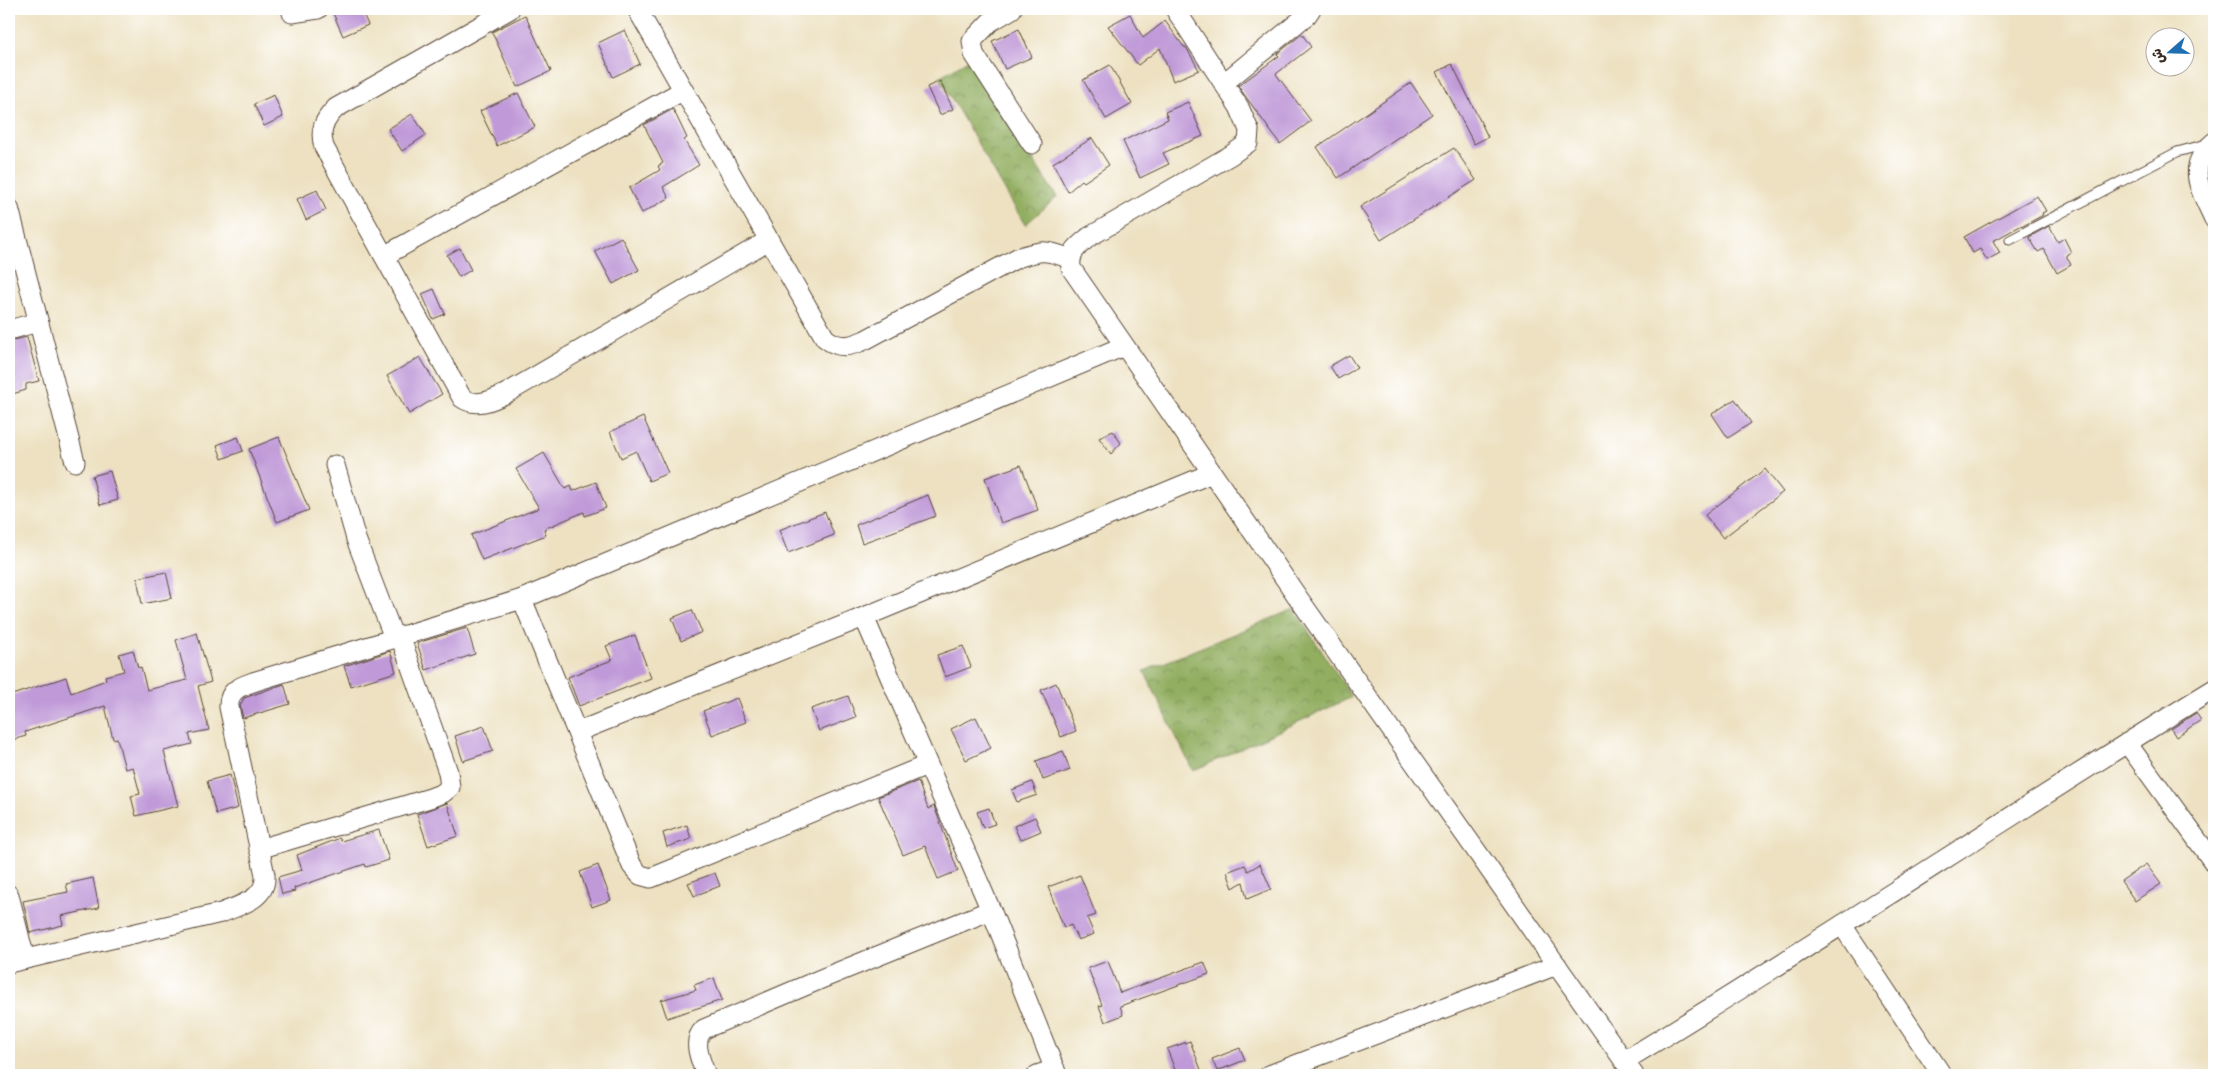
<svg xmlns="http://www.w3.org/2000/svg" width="2223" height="1084" viewBox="0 0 2223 1084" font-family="'Balsamiq Sans','Playpen Sans Arabic',sans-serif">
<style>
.forest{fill:url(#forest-crowns);stroke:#666c40}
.building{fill:#c09ad8}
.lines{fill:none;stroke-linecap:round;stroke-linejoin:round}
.service-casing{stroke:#564536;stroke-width:11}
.minor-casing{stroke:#564536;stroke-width:21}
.service{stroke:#fff;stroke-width:9}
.minor{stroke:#fff;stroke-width:19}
</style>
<defs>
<pattern id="forest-crowns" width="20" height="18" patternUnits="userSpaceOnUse" patternTransform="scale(1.25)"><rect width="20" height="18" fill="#92ae61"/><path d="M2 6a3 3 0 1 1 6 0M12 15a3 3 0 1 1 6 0" fill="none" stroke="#788e4f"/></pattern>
</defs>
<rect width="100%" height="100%" fill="#fff"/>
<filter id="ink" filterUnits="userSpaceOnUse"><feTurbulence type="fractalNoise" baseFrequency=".02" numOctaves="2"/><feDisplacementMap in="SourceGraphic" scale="10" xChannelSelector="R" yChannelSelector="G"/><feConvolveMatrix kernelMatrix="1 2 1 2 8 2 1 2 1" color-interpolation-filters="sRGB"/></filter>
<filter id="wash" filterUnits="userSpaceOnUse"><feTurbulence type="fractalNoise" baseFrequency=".0096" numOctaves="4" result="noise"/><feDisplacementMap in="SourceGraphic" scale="20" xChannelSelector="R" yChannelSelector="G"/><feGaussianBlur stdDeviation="1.12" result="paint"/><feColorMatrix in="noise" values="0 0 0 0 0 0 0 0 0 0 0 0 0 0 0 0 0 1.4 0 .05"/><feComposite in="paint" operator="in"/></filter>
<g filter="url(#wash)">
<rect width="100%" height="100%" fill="#ede1c1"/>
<g class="forest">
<polygon points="968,60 1057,197 1025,225 939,77"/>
<polygon points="1294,609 1352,697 1193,771 1144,671"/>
</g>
<g id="blocks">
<g class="building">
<polygon points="342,9 361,9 368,25 343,36 333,13"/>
<polygon points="1130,14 1143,38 1165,21 1184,47 1186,47 1199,70 1173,81 1160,48 1138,65 1108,26"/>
<polygon points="525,15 551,71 517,87 492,32"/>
<polygon points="1019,29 1032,57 1005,69 992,41"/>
<polygon points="625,30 640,64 613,77 598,43"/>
<polygon points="1302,34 1311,47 1276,74 1311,121 1280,144 1238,86 1279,56 1277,54"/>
<polygon points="1452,64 1488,137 1474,144 1437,72"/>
<polygon points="1110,65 1132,104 1106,119 1083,80"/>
<polygon points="940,81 953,109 940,115 927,87"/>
<polygon points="1411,83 1432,114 1338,178 1317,147"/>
<polygon points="518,93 535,127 497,146 480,111"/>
<polygon points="274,95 283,117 264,126 254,104"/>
<polygon points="1188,102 1203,136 1163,153 1169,164 1140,178 1123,141 1168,119 1165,112"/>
<polygon points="673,109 687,138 684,140 699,165 663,187 669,198 642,213 629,188 660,170 658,166 663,163 644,125"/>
<polygon points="412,114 426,135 402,151 388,129"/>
<polygon points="1092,138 1109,165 1084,182 1082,180 1068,192 1053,163"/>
<polygon points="1454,148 1476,180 1381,240 1360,207"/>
<polygon points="317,190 326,210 306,220 297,199"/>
<polygon points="2037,196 2046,211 2042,213 2043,215 2023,226 2022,225 1993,241 2000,253 1987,260 1980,249 1973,253 1964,237"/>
<polygon points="2049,226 2058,242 2064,238 2071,252 2066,255 2071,265 2057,273 2044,249 2038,252 2029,237"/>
<polygon points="621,237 639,270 613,284 595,251"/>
<polygon points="460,248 471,270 459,277 447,255"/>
<polygon points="434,289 445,314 433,319 422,294"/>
<polygon points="27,337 39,381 26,384 26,390 9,395 9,341"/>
<polygon points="1349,355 1357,368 1338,379 1330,366"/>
<polygon points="420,357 442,394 409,414 387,376"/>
<polygon points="1735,399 1751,423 1728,438 1712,414"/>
<polygon points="643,417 668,473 649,481 636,451 621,458 610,432"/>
<polygon points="1113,431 1121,443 1111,454 1099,438"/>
<polygon points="238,437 243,451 222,459 217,445"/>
<polygon points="279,437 309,510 277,522 249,449"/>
<polygon points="544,453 565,489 571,486 573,491 596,482 606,508 585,516 584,512 544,529 546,535 482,560 471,535 539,508 516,469"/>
<polygon points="1021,465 1038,510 1001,523 985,478"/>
<polygon points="1765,469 1783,492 1723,538 1705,515"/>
<polygon points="110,471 118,500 100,505 92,476"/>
<polygon points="928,495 936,516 862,543 856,525"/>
<polygon points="825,512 834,535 788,553 779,530"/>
<polygon points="166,572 172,598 142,604 137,578"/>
<polygon points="692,610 702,632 681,641 672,618"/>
<polygon points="467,628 475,654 426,670 417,643"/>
<polygon points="197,633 211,682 198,686 209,730 189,734 192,744 164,751 178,806 136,816 131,796 140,794 133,767 125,769 117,738 113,739 105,706 25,732 26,736 9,741 9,696 66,677 71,693 106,680 105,676 124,671 119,654 133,650 138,668 141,667 147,690 187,680 176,640"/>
<polygon points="635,635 651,678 579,706 568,677 612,660 606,646"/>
<polygon points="963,646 971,667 945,677 937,655"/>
<polygon points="390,651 396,672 351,686 344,666"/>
<polygon points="1056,683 1076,731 1061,737 1041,690"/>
<polygon points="284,684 290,704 243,718 240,706 244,698"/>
<polygon points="848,696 856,717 819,731 811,709"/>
<polygon points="737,698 746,722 712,735 703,711"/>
<polygon points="2196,713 2201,720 2176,737 2171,729"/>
<polygon points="976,717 991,748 966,760 951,729"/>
<polygon points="484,726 493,751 463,761 455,736"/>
<polygon points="1063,751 1070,770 1043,780 1036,761"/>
<polygon points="230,775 238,808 216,814 207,781"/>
<polygon points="918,781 928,809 934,806 958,871 938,879 925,846 903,855 878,797"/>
<polygon points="1032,782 1037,795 1017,802 1012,790"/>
<polygon points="447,803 458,836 428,846 417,814"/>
<polygon points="989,808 995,824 983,828 977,812"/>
<polygon points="1035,817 1041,831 1020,840 1014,826"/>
<polygon points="687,825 691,839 667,847 663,833"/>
<polygon points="379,830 389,860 366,867 365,864 294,888 295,891 282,894 278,877 302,870 297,855 340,838 341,841"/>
<polygon points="1260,864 1271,889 1247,899 1243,882 1233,888 1227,872 1245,865 1248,871"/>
<polygon points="2146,864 2161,884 2135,901 2121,881"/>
<polygon points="598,865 611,900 592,907 580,872"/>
<polygon points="715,873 720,886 694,896 688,883"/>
<polygon points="1080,875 1096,915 1087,918 1094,934 1078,940 1071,925 1064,928 1048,887"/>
<polygon points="93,878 99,908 61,916 63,925 30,933 23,901 68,892 66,884"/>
<polygon points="1108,961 1120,993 1204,962 1209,974 1120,1006 1123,1015 1105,1022 1099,1006 1102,1005 1088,968"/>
<polygon points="714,978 722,1000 667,1018 661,1000 696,990 694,985"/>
<polygon points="1190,1041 1203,1075 1177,1075 1167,1049"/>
<polygon points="1240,1048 1245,1060 1217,1071 1212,1059"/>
</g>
</g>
</g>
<g filter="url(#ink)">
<use href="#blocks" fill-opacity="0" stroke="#564536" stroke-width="1"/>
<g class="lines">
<defs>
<polyline id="service" points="2010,240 2177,152 2207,144"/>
<g id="minor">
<path d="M510 9 336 108C324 120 319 130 324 147L462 398C476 408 493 400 507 393L769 240"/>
<path d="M637 9 825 338C839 349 849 347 865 340L1017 258C1041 250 1046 249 1070 259"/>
<polyline points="1012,9 990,22 972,41 974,54 1032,144"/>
<path d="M1175 9 1239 107 1249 130 1248 143 1231 155 1089 237C1078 246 1069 252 1071 268L1299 599 1634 1075"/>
<polyline points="292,13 318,9"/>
<polyline points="1224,83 1307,15 1311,9"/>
<path d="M2214 142C2184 167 2201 190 2214 219"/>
<polyline points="9,208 75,462"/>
<polyline points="384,256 682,91"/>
<polyline points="9,330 38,322"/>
<polyline points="335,465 356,539 394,638"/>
<polyline points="522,599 632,866 640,875 651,878 927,765"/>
<polyline points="864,617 993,915 1057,1075"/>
<polyline points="577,732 864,617 1212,473"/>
<polyline points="2127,743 2214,863"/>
<polyline points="259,849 430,798 443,793 450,787 448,772 400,636"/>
<polyline points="9,895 25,959"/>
<polyline points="1842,925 1942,1075"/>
<path d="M9 963 221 913C240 905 267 899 265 875L229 707C228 689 242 686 256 681L522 599 1124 346"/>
<path d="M1624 1061C1823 941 2016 810 2214 689"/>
<path d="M706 1075C701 1061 691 1041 704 1029L821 979 991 910"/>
<polyline points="1037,1075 1055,1069"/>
<polyline points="1269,1075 1557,965"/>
</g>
</defs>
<use href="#service" class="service-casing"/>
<use href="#minor" class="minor-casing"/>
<use href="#service" class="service"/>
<use href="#minor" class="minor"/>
</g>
</g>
<rect width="2223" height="1084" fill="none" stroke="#fff" stroke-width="30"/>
<g transform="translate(2170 52) rotate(250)"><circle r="24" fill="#ffffff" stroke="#b1aaa5"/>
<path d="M0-4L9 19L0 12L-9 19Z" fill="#1f6fb2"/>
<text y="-8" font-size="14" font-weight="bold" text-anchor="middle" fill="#3b2a1e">ش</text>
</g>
</svg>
